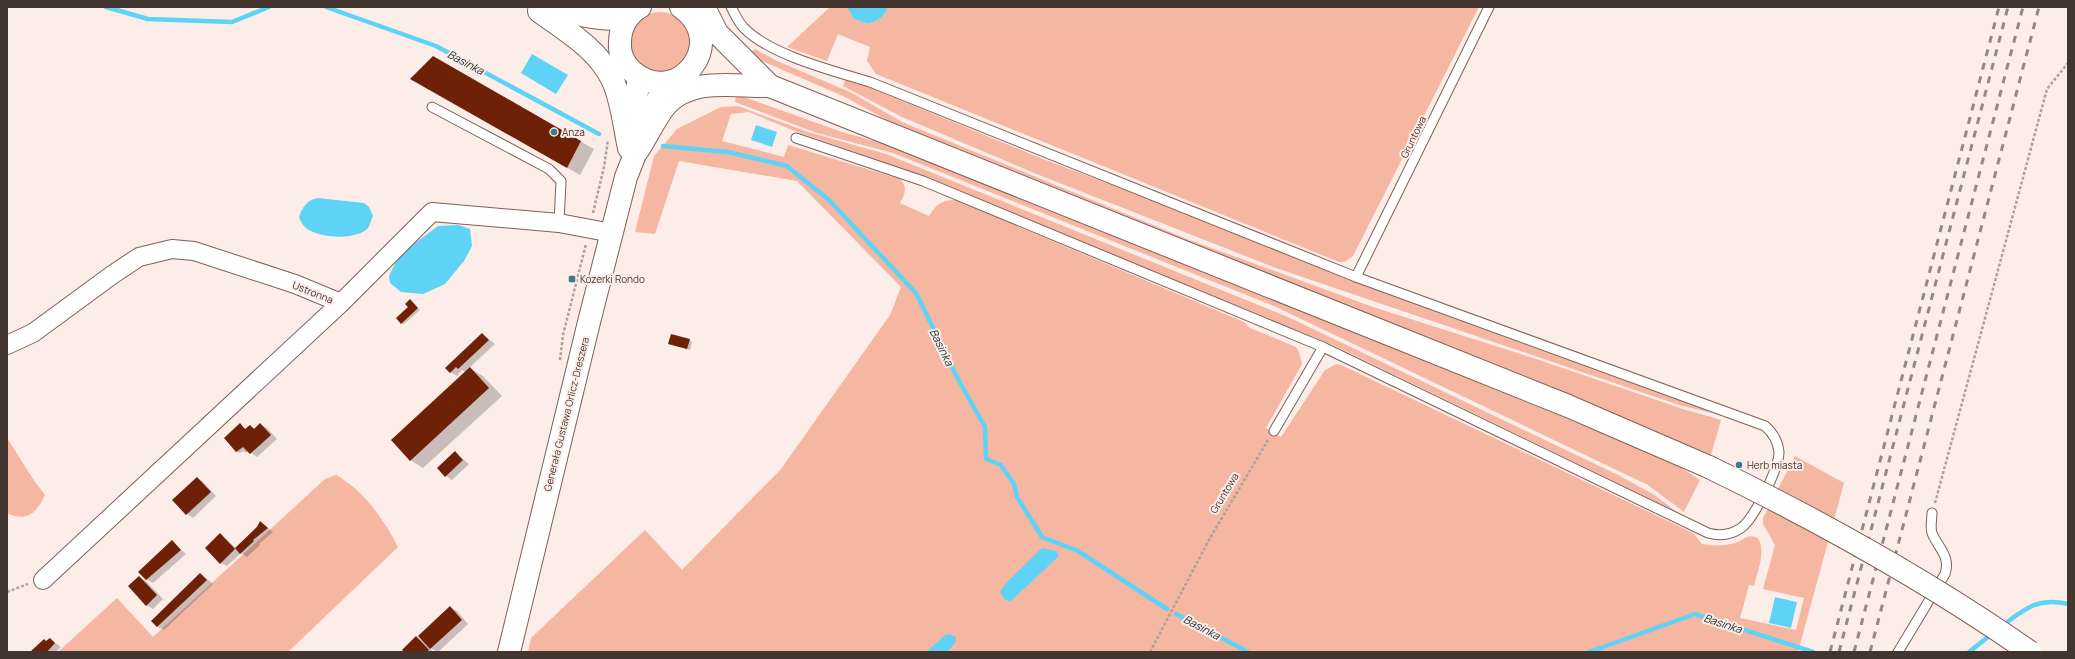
<svg xmlns="http://www.w3.org/2000/svg" width="2075" height="659" viewBox="0 0 2075 659" font-family="Manrope,sans-serif">
<style>
.green{fill:#f5b6a2}
.water{fill:#5fd3f5}
.shadow{fill:#0003}
.lines{fill:none;stroke-linecap:round;stroke-linejoin:round}
.stream{stroke:#5fd3f5;stroke-width:4.5}
.building{fill:#6e2106}
.lane-casing{stroke:#7f6056;stroke-width:11}
.street-casing{stroke:#7f6056;stroke-width:20}
.secondary-casing{stroke:#7f6056;stroke-width:24}
.path{stroke:#aea09b;stroke-width:2.5;stroke-dasharray:3 2;stroke-linecap:butt}
.lane{stroke:#fff;stroke-width:9}
.street{stroke:#fff;stroke-width:18}
.secondary{stroke:#fff;stroke-width:22}
.rail{stroke:#968883;stroke-width:3;stroke-dasharray:7 7;stroke-linecap:butt}
.secondary-bridge-casing{stroke:#7f6056;stroke-width:24;stroke-linecap:butt}
.secondary-bridge{stroke:#fff;stroke-width:22}
.poi-dot{fill:#3b7b8e;stroke:#fcede8;stroke-width:1.5}
.labels{text-anchor:middle;dominant-baseline:central;stroke-width:4;stroke-linejoin:round;paint-order:stroke}
.poi-label{font-size:10px;fill:#433530;stroke:#fcede8;text-anchor:start}
.street-label{font-size:10px;fill:#433530;stroke:#fcede8}
.water-label{font-size:11px;font-style:italic;fill:#192e34;stroke:#fcede8}
</style>
<rect width="100%" height="100%" fill="#fcede8"/>
<g class="green">
<path d="M830 7H847L854 19 868 24C877 21 885 17 888 7H1479L1353 256 1345 262H1339L876 74 867 61 870 47 838 34 827 61 787 47Z"/>
<circle cx="660" cy="42" r="30"/>
<polygon points="755,49 775,60 852,93 902,122 1187,239 1373,307 1536,359 1683,409 1721,420 1711,455 896,125 843,96 748,55"/>
<polygon points="845,80 866,86 1043,159 1713,412 1712,413 1679,405 1276,268 1034,173 900,116 843,86"/>
<polygon points="736,96 744,97 842,132 885,144 1409,354 1674,463 1700,480 1684,512 1648,485 1274,306 893,153 817,133 735,102"/>
<path d="M738 106 808 132 886 154 1288 317 1616 474 1653 494 1677 512 1331 344 889 164 792 130 749 112 731 114 722 141 784 157 788 145 900 179C908 187 905 194 900 203L929 216C936 205 941 200 955 200L1244 322 1250 328 1296 347 1299 352 1302 364 1266 428 1281 437 1325 370 1336 364 1341 365 1693 533 1702 544C1712 546 1725 546 1735 543 1742 541 1747 534 1756 537 1768 547 1757 573 1754 586L1749 585 1740 618 1796 630 1804 598 1763 589 1775 545 1763 524V518L1795 456 1844 483 1798 652H528L531 638 645 530 682 570 781 469 890 315 901 287 797 181 679 161 655 234 635 232 654 156 672 135 677 129 721 107Z"/>
<path d="M7 438 35 482 45 495C37 512 27 523 7 513Z"/>
<path d="M336 475C365 492 383 518 398 547L288 652H58L117 598 153 637 325 479Z"/>
</g>
<g class="water">
<path d="M847 7H888C885 17 877 21 868 24L854 19Z"/>
<polygon points="532,54 568,75 556,94 521,73"/>
<polygon points="756,125 777,132 772,147 751,140"/>
<path d="M318 198 364 203 369 207 373 216C371 220 370 225 368 228 357 240 324 238 311 231 305 229 301 223 299 217 303 206 307 200 318 198Z"/>
<polygon points="458,225 470,229 472,246 464,261 445,284 423,294 401,292 390,283 389,276 399,255 438,226"/>
<polygon points="1042,548 1056,551 1059,556 1011,601 1005,600 1000,592 1006,583"/>
<polygon points="1775,597 1797,602 1791,628 1769,623"/>
<polygon points="950,634 956,637 955,643 947,652 926,652 945,635"/>
</g>
<g class="shadow">
<polygon points="433,57 594,149 580,175 411,78"/>
<polygon points="410,301 420,310 404,324 401,323"/>
<polygon points="482,334 495,344 469,368 483,376 502,396 423,468 410,460 466,372 462,370 457,376 450,372"/>
<polygon points="689,340 692,342 690,350 669,344"/>
<polygon points="260,424 267,428 277,439 257,457 248,451 246,453 243,451 240,453 237,452 225,438 240,425 246,430 250,426 255,429"/>
<polygon points="455,453 469,464 452,480 446,476"/>
<polygon points="197,478 203,482 216,496 193,518 187,514"/>
<polygon points="261,522 273,532 259,544 260,545 247,557 241,553 227,566 221,563 221,535 236,548"/>
<polygon points="172,542 186,554 153,583 146,579"/>
<polygon points="201,574 213,584 164,630 158,627 152,621"/>
<polygon points="139,577 146,581 163,599 153,609 146,605"/>
<polygon points="450,608 457,611 468,624 438,652 430,648 433,652 405,652 416,637 425,642"/>
<polygon points="50,639 61,647 56,652 32,652"/>
<polygon points="468,651 471,652 455,652"/>
</g>
<g class="lines">
<g class="stream">
<polyline points="106,7 148,19 232,22 269,7"/>
<polyline points="326,7 436,46 599,134"/>
<polyline points="663,146 728,152 787,166 829,200 916,293 958,379 985,427 986,459 1001,465 1014,484 1017,497 1042,537 1078,551 1167,609"/>
<polyline points="1176,614 1248,652"/>
<path d="M2002 626C2025 609 2037 597 2068 604"/>
<polyline points="1589,652 1695,614 1813,652"/>
<polyline points="1969,652 1993,633"/>
</g>
</g>
<g class="building">
<polygon points="433,56 581,141 567,168 410,79"/>
<polygon points="410,299 418,308 401,324 396,318 408,307 405,304"/>
<polygon points="482,333 489,340 458,369 456,367 450,373 445,368"/>
<polygon points="671,334 690,339 687,349 668,344"/>
<polygon points="470,367 489,388 410,461 391,440"/>
<polygon points="240,423 245,429 250,425 254,429 260,423 271,435 250,454 243,447 236,452 224,438"/>
<polygon points="455,451 463,460 445,477 437,468"/>
<polygon points="197,477 211,492 186,515 172,500"/>
<polygon points="260,521 268,528 253,540 254,541 240,554 235,548 257,527"/>
<polygon points="220,533 235,549 220,564 205,548"/>
<polygon points="172,540 181,550 146,580 138,572"/>
<polygon points="200,573 207,580 157,627 151,621"/>
<polygon points="139,576 157,595 146,606 128,586"/>
<polygon points="450,606 462,620 430,649 418,636"/>
<polygon points="416,636 429,650 426,652 404,652 402,650"/>
<polygon points="50,638 55,643 47,652 30,652 44,639 46,641"/>
</g>
<g class="lines">
<defs>
<g id="lane">
<path d="M731 7C735 14 738 22 744 28 770 55 834 71 870 82L1356 277 1765 426C1773 433 1778 441 1779 452 1779 468 1754 519 1741 528 1731 535 1719 536 1708 533L1323 347 923 181 796 138"/>
<polyline points="432,107 549,169 561,181 559,223"/>
<polyline points="1356,277 1489,7"/>
<polyline points="1274,431 1323,347"/>
<path d="M1898 652 1945 574C1951 556 1938 548 1932 533 1930 527 1932 519 1932 513"/>
</g>
<g id="street">
<polyline points="7,345 33,333 112,275 139,257 172,249 194,251 295,284 341,303 432,212 559,223 612,233"/>
<polyline points="43,580 341,303"/>
</g>
<g id="secondary">
<path d="M640 7C627 14 620 28 620 42 619 53 624 65 633 72 677 109 731 42 681 7"/>
<polyline points="704,7 717,33 770,86"/>
<path d="M556 10C580 14 607 24 630 15"/>
<path d="M539 11C565 30 598 49 612 79 622 99 624 126 629 148"/>
<polyline points="631,135 639,77"/>
<path d="M638 150C647 136 655 119 665 106 691 76 735 87 770 86L1568 406 1709 467"/>
<polyline points="509,652 589,322 626,177 651,114 663,88 669,82"/>
</g>
</defs>
<use href="#lane" class="lane-casing"/>
<use href="#street" class="street-casing"/>
<use href="#secondary" class="secondary-casing"/>
<g class="path">
<polyline points="593,213 604,167 608,140"/>
<polyline points="560,360 563,335 586,244"/>
<polyline points="1935,503 2047,89 2068,63"/>
<polyline points="7,592 28,584"/>
<polyline points="1150,652 1210,538 1268,440"/>
</g>
<use href="#lane" class="lane"/>
<use href="#street" class="street"/>
<use href="#secondary" class="secondary"/>
<g class="rail">
<polyline points="1830,652 1999,7"/>
<polyline points="1839,652 2008,7"/>
<polyline points="1854,652 2023,7"/>
<polyline points="1870,652 2039,7"/>
</g>
<defs>
<path id="secondary-bridge" d="M1709 467C1820 521 1928 581 2030 652"/>
</defs>
<use href="#secondary-bridge" class="secondary-bridge-casing"/>
<use href="#secondary-bridge" class="secondary-bridge"/>
</g>
<g class="poi-dot">
<circle cx="554" cy="132" r="4"/>
<rect x="568" y="275" width="8" height="8" rx="2"/>
<circle cx="1739" cy="465" r="4"/>
</g>
<g class="labels">
<g class="poi-label">
<text x="562" y="132">Anza</text>
<text x="580" y="279">Kozerki Rondo</text>
<text x="1747" y="465">Herb miasta</text>
</g>
<g class="street-label">
<text transform="translate(1413 137) rotate(-64)">Gruntowa</text>
<text transform="translate(313 292) rotate(22)">Ustronna</text>
<text transform="translate(566 414) rotate(-76)">Generała Gustawa Orlicz-Dreszera</text>
<text transform="translate(1224 493) rotate(-59)">Gruntowa</text>
</g>
<g class="water-label">
<text transform="translate(466 62) rotate(28)">Basinka</text>
<text transform="translate(942 347) rotate(64)">Basinka</text>
<text transform="translate(1723 623) rotate(18)">Basinka</text>
<text transform="translate(1202 627) rotate(28)">Basinka</text>
</g>
</g>
<rect width="2075" height="659" fill="none" stroke="#433530" stroke-width="16"/>
</svg>
